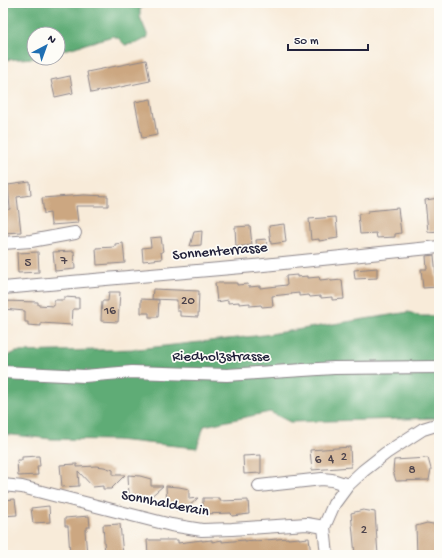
<svg xmlns="http://www.w3.org/2000/svg" width="442" height="558" viewBox="0 0 442 558" font-family="'Gochi Hand',sans-serif">
<style>
.forest{fill:#5fac76;stroke:#406758}
.building{fill:#cca781}
.lines{fill:none;stroke-linecap:round;stroke-linejoin:round}
.minor-casing{stroke:#8d868a;stroke-width:14}
.minor{stroke:#fff;stroke-width:12}
.labels{text-anchor:middle;dominant-baseline:central;stroke-width:3.5;stroke-linejoin:round;paint-order:stroke}
.number-label{font-size:13px;fill:#4c434c}
.street-label{font-size:15px;fill:#22223b;stroke:#fdfcf7}
</style>
<rect width="100%" height="100%" fill="#fdfcf7"/>
<filter id="ink" filterUnits="userSpaceOnUse"><feTurbulence type="fractalNoise" baseFrequency=".025" numOctaves="2"/><feDisplacementMap in="SourceGraphic" scale="8" xChannelSelector="R" yChannelSelector="G"/><feConvolveMatrix kernelMatrix="1 2 1 2 8 2 1 2 1" color-interpolation-filters="sRGB"/></filter>
<filter id="wash" filterUnits="userSpaceOnUse"><feTurbulence type="fractalNoise" baseFrequency=".012" numOctaves="4" result="noise"/><feDisplacementMap in="SourceGraphic" scale="16" xChannelSelector="R" yChannelSelector="G"/><feGaussianBlur stdDeviation="0.9" result="paint"/><feColorMatrix in="noise" values="0 0 0 0 0 0 0 0 0 0 0 0 0 0 0 0 0 1.4 0 .05"/><feComposite in="paint" operator="in"/></filter>
<g filter="url(#wash)">
<rect width="100%" height="100%" fill="#f8ebd9"/>
<g class="forest">
<polygon points="3,3 148,3 140,9 140,17 148,36 147,38 137,43 125,45 118,38 113,36 58,52 58,34 34,34 34,58 35,58 3,60"/>
<polygon points="409,312 419,316 439,316 439,418 290,422 270,412 204,426 197,448 116,440 52,439 3,434 3,358 16,352 137,349 264,335"/>
</g>
<g id="blocks">
<g class="building">
<polygon points="146,60 150,81 91,93 87,72"/>
<polygon points="70,76 73,93 55,97 51,80"/>
<polygon points="151,99 157,135 142,138 135,102"/>
<polygon points="30,182 31,195 17,197 21,232 3,233 3,210 10,209 8,185"/>
<polygon points="84,195 108,196 108,206 76,206 78,223 51,225 50,213 44,214 42,198"/>
<polygon points="439,198 439,231 428,232 425,200"/>
<polygon points="398,208 401,233 395,234 395,237 377,238 376,233 360,234 358,214 368,213 368,211"/>
<polygon points="336,217 338,238 319,241 319,239 311,240 309,219"/>
<polygon points="284,224 286,242 271,244 269,226"/>
<polygon points="250,226 252,245 236,247 235,227"/>
<polygon points="202,231 201,245 190,246 194,232"/>
<polygon points="161,237 163,252 161,252 162,259 143,261 142,248 151,247 150,238"/>
<polygon points="266,239 268,250 257,251 256,240"/>
<polygon points="123,243 125,263 97,265 96,248 115,247 115,244"/>
<polygon points="74,251 75,269 55,271 53,252"/>
<polygon points="38,252 39,272 18,273 17,253"/>
<polygon points="434,255 437,287 423,288 421,269 427,269 426,256"/>
<polygon points="377,268 377,278 355,279 354,270"/>
<polygon points="297,275 297,277 308,276 308,278 319,277 320,280 330,279 331,281 342,280 344,299 332,300 332,297 321,298 321,296 310,297 309,295 299,296 299,293 272,296 273,306 262,307 261,305 250,306 250,303 239,304 239,302 228,303 228,300 217,302 215,283 237,283 237,285 248,284 249,287 260,286 260,288 287,285 286,276"/>
<polygon points="153,289 199,291 198,317 180,316 180,311 177,311 177,300 152,299"/>
<polygon points="109,292 120,292 118,322 101,321 102,301 108,301"/>
<polygon points="64,297 79,298 79,309 73,309 72,325 41,323 41,326 28,325 28,322 25,322 25,311 3,309 3,301 38,302 38,305 54,306 54,300 64,300"/>
<polygon points="141,299 159,300 158,317 149,317 149,313 141,313"/>
<polygon points="350,447 351,467 312,470 310,450"/>
<polygon points="261,455 261,473 244,474 243,456"/>
<polygon points="39,456 40,466 37,466 38,475 18,476 17,460 22,460 22,457"/>
<polygon points="428,458 431,469 429,480 396,481 393,471 394,460"/>
<polygon points="77,464 77,467 96,466 104,467 113,470 113,475 125,475 111,489 103,489 103,486 93,487 78,471 79,486 62,487 60,465"/>
<polygon points="128,475 140,476 151,479 151,486 163,486 149,498 140,498 140,496 129,496"/>
<polygon points="166,486 179,487 189,489 189,499 198,498 187,508 178,509 178,506 167,506"/>
<polygon points="203,498 220,498 220,501 248,500 249,514 232,516 231,513 203,514"/>
<polygon points="15,499 17,515 3,516 3,500"/>
<polygon points="49,506 50,522 33,523 31,508"/>
<polygon points="363,510 375,512 378,555 355,555 351,513"/>
<polygon points="89,516 90,527 87,527 87,530 85,530 87,555 70,555 68,526 65,526 65,518"/>
<polygon points="427,523 439,525 439,555 417,555 416,526"/>
<polygon points="120,524 123,555 105,555 103,525"/>
<polygon points="288,538 288,539 299,538 299,539 309,538 311,555 148,555 147,540 178,540 178,543 202,540 202,541 212,540 212,542 222,540 222,542 245,540 245,541 255,540 255,541"/>
</g>
</g>
</g>
<g filter="url(#ink)">
<use href="#blocks" fill-opacity="0" stroke="#8d868a" stroke-width="1"/>
<g class="lines">
<defs>
<g id="minor">
<polyline points="3,243 31,241 75,233"/>
<polyline points="3,288 254,266 439,247"/>
<polyline points="3,372 84,376 132,372 227,375 334,368 439,367"/>
<polyline points="3,485 22,487 171,525 202,530 232,529 307,524 324,527"/>
<polyline points="259,486 322,479 332,480 348,485"/>
<polyline points="327,555 324,527 334,504 348,485 363,471 386,453 423,429 439,424"/>
</g>
</defs>
<use href="#minor" class="minor-casing"/>
<use href="#minor" class="minor"/>
</g>
</g>
<g class="labels">
<g class="number-label">
<text x="64" y="261">7</text>
<text x="28" y="263">5</text>
<text x="188" y="301">20</text>
<text x="110" y="311">16</text>
<text x="344" y="457">2</text>
<text x="331" y="459">4</text>
<text x="318" y="460">6</text>
<text x="412" y="470">8</text>
<text x="364" y="530">2</text>
</g>
<g class="street-label">
<text transform="translate(220 252) rotate(-5)">Sonnenterrasse</text>
<text x="221" y="357">Riedholzstrasse</text>
<text transform="translate(165 504) rotate(11)">Sonnhalderain</text>
</g>
</g>
<rect width="442" height="558" fill="none" stroke="#fdfcf7" stroke-width="16"/>
<g transform="translate(46 46) rotate(41)"><circle r="19" fill="#fdfcf7" stroke="#a5a5ac"/>
<path d="M0-3L7 15L0 10L-7 15Z" fill="#1f6fb2"/>
<text y="-6" font-size="11" font-weight="bold" text-anchor="middle" fill="#22223b">N</text>
</g>
<path d="M288 44v6h80v-6" fill="none" stroke="#22223b" stroke-width="2"/>
<text x="294" y="44" font-size="12" fill="#22223b" stroke="#fdfcf7" stroke-width="3" paint-order="stroke">50 m</text>
</svg>
